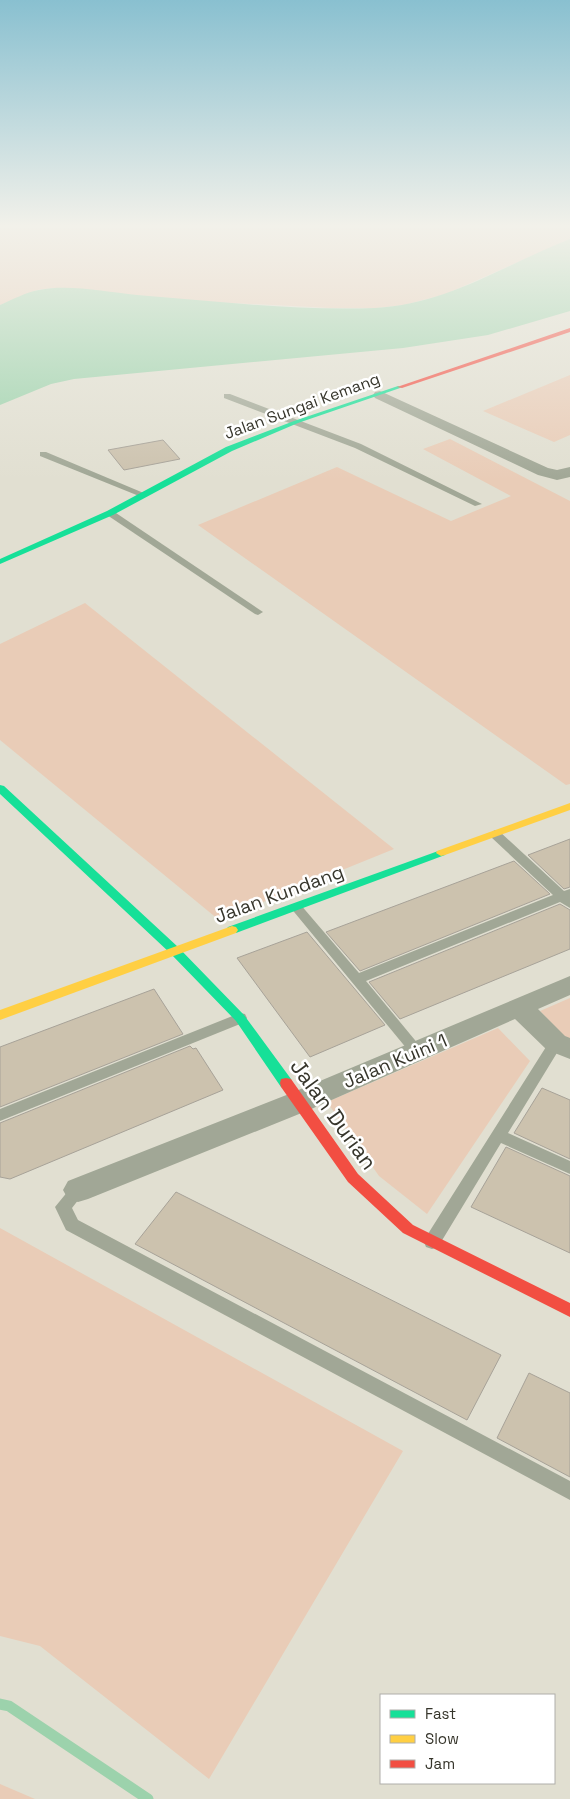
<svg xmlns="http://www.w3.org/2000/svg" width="570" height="1799" viewBox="0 0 570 1799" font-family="'Space Grotesk',sans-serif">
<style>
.green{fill:#e9ccb7}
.water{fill:#9cd2ac}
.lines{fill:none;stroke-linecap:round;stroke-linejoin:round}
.stream{stroke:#9cd2ac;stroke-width:11}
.building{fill:#ccc2ae;stroke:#a7a298}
.lane{fill:#a1a796;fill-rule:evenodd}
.street{fill:#a1a796;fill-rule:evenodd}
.fast{fill:#16e098;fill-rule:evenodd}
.slow{fill:#ffcf43;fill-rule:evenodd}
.jam{fill:#f24e42;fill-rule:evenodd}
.labels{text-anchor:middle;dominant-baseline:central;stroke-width:5;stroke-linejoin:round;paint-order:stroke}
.far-street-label{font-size:16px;fill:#36352b;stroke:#fff}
.street-label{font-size:19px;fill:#36352b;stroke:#fff}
.near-street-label{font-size:22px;fill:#36352b;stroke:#fff}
</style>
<rect width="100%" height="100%" fill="#e1dfd1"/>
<g class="green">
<polygon points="0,228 570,228 570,239 446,294 404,305 376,308 331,308 212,302 53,288 37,290 0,305"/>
<polygon points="570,375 570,435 554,442 483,411"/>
<polygon points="450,439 570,501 570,784 566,785 198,525 337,467 451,521 511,496 423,449"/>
<polygon points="85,603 394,849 219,920 0,740 0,644"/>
<polygon points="570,998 570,1039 566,1038 540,1011"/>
<polygon points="498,1028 530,1061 427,1214 379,1176 327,1102"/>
<polygon points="0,1228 403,1451 209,1779 40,1646 0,1636"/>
<polygon points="0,1784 35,1799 0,1799"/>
</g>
<path class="water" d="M570 239V311L488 335 403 348 74 379 51 384 0 405V305C12 300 26 292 39 290 70 284 105 292 137 295 216 301 296 311 375 308 446 305 506 264 570 239Z"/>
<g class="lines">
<polyline class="stream" points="0,1704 9,1706 148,1799"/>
</g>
<g class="building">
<polygon points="163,440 180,459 124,470 108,450"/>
<polygon points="570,839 570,887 564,889 528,855"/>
<polygon points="514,861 550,894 360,971 326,932"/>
<polygon points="560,904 570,910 570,949 400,1019 369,982"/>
<polygon points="307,932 385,1025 310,1057 237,958"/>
<polygon points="154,989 183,1034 0,1107 0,1047"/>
<polygon points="190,1046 193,1049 196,1048 223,1090 10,1179 0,1177 0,1123"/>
<polygon points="542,1088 570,1100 570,1159 514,1133"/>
<polygon points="506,1147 570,1176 570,1253 471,1207"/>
<polygon points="176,1192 501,1355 467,1420 135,1244"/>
<polygon points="529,1373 570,1393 570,1477 497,1438"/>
</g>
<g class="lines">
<g class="lane">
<polygon points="224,394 230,394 361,444 482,504 475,506 355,448 224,398"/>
<polygon points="40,452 46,452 146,494 139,496 40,456"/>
<polygon points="110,510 113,511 263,612 258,615 255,614 107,515 106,513"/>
<polygon points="495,830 499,831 564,891 570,889 570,908 560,902 366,981 424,1051 422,1055 417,1056 412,1055 290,907 292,904 300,904 359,973 553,895 491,837 489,834"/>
<polygon points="240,1013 245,1014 247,1018 245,1022 0,1121 0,1109"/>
<polygon points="556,1038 561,1039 563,1043 508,1133 570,1161 570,1174 501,1143 438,1247 432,1249 426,1247 424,1242 426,1237 551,1039"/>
<polygon points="78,1184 83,1185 86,1190 72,1208 78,1220 570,1481 570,1500 66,1230 55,1207 73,1185"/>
</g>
<g class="street">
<polygon points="380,391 548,468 557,470 570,467 570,477 557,480 538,475 375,398 373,395 375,392"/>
<polygon points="570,976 570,995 538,1009 565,1036 570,1038 570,1059 547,1050 515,1019 309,1110 88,1199 78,1202 68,1199 63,1190 68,1181 289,1094"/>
</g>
<g class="fast">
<polygon points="398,386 403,387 298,423 232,451 113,515 0,564 0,559 107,511 226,447 294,421"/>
<polygon points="0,785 4,786 178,947 244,1015 291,1079 292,1083 291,1087 286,1088 281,1087 236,1021 170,953 0,794"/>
<polygon points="441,850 446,853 445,855 236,933 228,933 226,930 228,927"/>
</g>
<g class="slow">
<polygon points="570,803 570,810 445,855 441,856 436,853 437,851"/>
<polygon points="232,926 236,927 238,930 236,933 0,1020 0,1010"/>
</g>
<g class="jam">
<polygon points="570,328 570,332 402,388 397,387"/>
<polygon points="286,1078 291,1079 358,1174 413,1225 570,1303 570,1317 403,1233 348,1182 281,1087 280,1083 281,1079"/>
</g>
</g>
<linearGradient id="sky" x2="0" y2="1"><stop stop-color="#89c0d0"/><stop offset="0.47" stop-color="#f2f1ea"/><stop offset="1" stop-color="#f2f1ea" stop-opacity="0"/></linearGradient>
<rect width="570" height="480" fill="url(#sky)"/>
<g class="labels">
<g class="far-street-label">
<text transform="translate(302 406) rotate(-20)">Jalan Sungai Kemang</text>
</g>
<g class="street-label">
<text transform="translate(279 894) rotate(-20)">Jalan Kundang</text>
<text transform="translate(395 1061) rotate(-23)">Jalan Kuini 1</text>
</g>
<g class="near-street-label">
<text transform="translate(334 1114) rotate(54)">Jalan Durian</text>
</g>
</g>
<rect x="380" y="1694" width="175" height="90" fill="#ffffff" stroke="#afaeaa"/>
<rect x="390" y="1710" width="25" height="8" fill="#16e098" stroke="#afaeaa"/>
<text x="425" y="1719" font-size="15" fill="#36352b">Fast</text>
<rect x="390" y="1735" width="25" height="8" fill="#ffcf43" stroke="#afaeaa"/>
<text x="425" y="1744" font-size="15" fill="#36352b">Slow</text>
<rect x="390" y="1760" width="25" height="8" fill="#f24e42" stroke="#afaeaa"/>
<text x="425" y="1769" font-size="15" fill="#36352b">Jam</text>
</svg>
